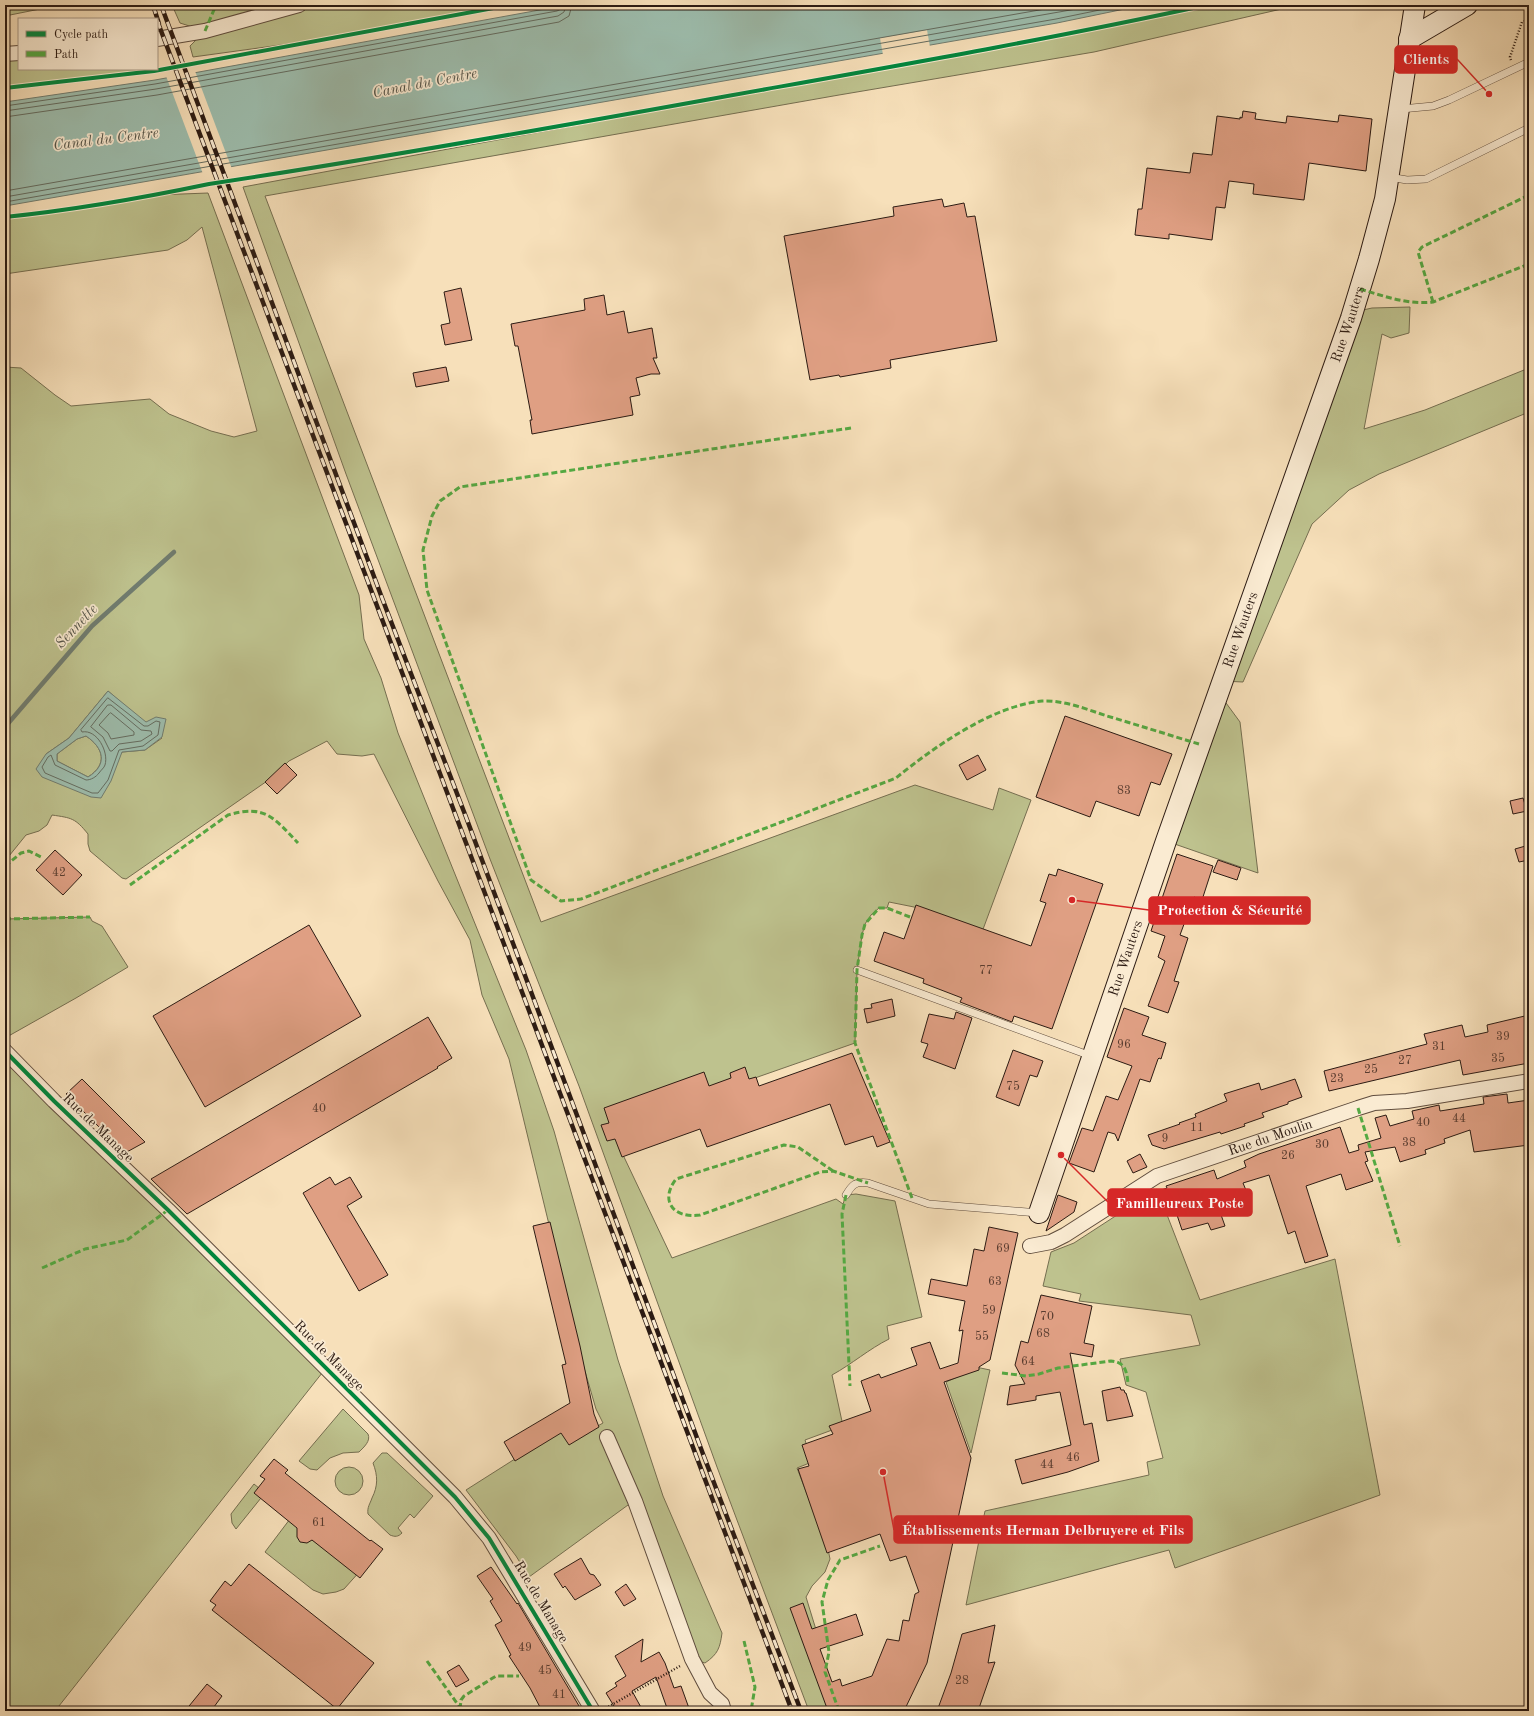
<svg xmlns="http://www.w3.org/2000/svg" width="1534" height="1716" viewBox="0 0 1534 1716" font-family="'Old Standard TT',serif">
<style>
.green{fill:#bec28e;stroke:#756e50;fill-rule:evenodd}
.water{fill:#9dbdad;stroke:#707c6f;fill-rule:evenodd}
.pier{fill:#f7e0ba}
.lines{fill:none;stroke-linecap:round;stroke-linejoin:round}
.shore{stroke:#646c60;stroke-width:1}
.stream{stroke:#707c6f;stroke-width:4.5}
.building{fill:#df9f83;stroke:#2c1b13}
.lane-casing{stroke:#5f4c3d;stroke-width:8}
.street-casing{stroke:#5f4c3d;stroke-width:16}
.secondary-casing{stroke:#2c1b13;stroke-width:22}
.path{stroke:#2c1b13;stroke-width:2.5;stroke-dasharray:1 2;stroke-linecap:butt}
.lane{stroke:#faebd2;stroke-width:7}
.street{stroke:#faebd2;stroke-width:14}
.secondary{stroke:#faebd2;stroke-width:20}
.rail-casing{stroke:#2c1b13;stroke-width:4.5}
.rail{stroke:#faebd2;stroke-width:3;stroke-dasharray:9;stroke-linecap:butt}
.quiet{stroke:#54a942;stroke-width:3;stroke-dasharray:6 3;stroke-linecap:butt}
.cycleway-casing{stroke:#faebd2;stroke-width:6}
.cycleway{stroke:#00873e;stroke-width:4}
.labels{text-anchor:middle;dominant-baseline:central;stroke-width:3.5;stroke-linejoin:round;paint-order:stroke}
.number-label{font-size:12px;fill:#593c2f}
.street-label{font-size:14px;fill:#2c1b13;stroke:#faebd2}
.water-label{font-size:15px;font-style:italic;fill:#545449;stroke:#faebd2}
.leader{fill:none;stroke:#d62828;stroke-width:1.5}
.callout-dot{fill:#d62828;stroke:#faebd2;stroke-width:1.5}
.callout{fill:#d62828;stroke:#d62828;stroke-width:1.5}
.callout-label{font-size:15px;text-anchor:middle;font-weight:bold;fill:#fff}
</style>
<rect width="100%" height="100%" fill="#f7e0ba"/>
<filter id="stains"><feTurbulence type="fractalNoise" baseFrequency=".005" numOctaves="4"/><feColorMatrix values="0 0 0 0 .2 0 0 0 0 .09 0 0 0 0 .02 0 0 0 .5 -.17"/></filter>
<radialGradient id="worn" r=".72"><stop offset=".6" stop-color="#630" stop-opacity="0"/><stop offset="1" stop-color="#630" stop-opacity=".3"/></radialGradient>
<g class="green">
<polygon points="5,5 60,5 5,16"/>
<polygon points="172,5 510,5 317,40 193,57 190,46 205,31 180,23"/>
<path d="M1207 5H1299L1094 52 839 95 265 196 541 922 915 785 993 810 999 788 1031 800 982 932 914 907 889 902 887 908H879L871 915 865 924 862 935 857 970 855 1043 712 1093 606 1110 624 1157 672 1258 836 1199 843 1204 846 1195 856 1194 895 1201 922 1317 887 1326 889 1339C869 1349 852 1364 832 1375L843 1426 805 1440 812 1462 797 1468 828 1549 830 1559 825 1572 812 1586 806 1597 821 1646 820 1655 839 1711H809L717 1467 579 1086 490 859 346 474 243 187 886 68 1134 21Z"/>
<polygon points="19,53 19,69 146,69 137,72 5,87 5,54"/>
<path d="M208 193 359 595 364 639 381 678 398 733 526 1050 554 1131 618 1360 663 1496 722 1633C720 1648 718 1654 705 1663L692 1659 637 1508 628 1505 529 1577 516 1556 466 1490 570 1424 578 1437 603 1423 596 1409 582 1361 509 1059 482 995 470 940 438 881 374 754 362 756 337 754 327 741 289 761 270 779 126 879 122 878 90 851 88 844V834C75 818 72 818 52 815L47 825 39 831 26 835 5 861V367L21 368 55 395 71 406 150 399 169 414 211 431 234 437 257 431 202 227 187 240 168 250 5 274V217L39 214 156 195ZM108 691 162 738 145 750 122 752 91 797 46 754 69 738Z"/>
<polygon points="1410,307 1409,333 1391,338 1382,334 1364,429 1425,410 1529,368 1529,412 1379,474 1349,490 1312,524 1243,682 1222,681 1363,310 1372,308"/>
<polygon points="1218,692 1240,722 1258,873 1166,841"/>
<path d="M86 736C104 748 108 764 88 777L57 761V754L77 739Z"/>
<polygon points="90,917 92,921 102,926 128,967 76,998 5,1038 5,919"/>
<polygon points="5,1051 326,1368 55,1711 5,1711"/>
<polygon points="1157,1189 1200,1300 1335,1259 1380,1495 1175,1568 1169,1550 966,1605 985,1511 1149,1475 1147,1462 1163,1458 1146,1392 1126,1385 1120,1359 1200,1345 1191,1315 1079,1301 1081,1294 1043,1286 1051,1252 1074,1243"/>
<polygon points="971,1366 990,1370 971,1453 946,1382 969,1372"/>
<path d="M343 1409 368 1434C371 1441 364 1447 359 1452L343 1453 330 1458 317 1470 310 1469 299 1461Z"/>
<path d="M382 1453H387L433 1496 414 1518 410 1514 398 1528 402 1533C398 1537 395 1537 390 1535L368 1514C367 1507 370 1504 372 1498 378 1486 378 1476 373 1463Z"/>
<circle cx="349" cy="1481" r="14"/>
<polygon points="254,1484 265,1493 236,1529 232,1523 231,1514"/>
<polygon points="293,1515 306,1536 361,1570 344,1589 336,1592 323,1594 313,1590 265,1552"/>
</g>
<g class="water">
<polygon points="567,5 1144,5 1057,23 5,206 5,102 155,80"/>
<path d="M108 691 146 722 156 717 166 719 162 737 145 750 122 752 111 781 101 798 91 797 42 777 36 769 46 754 69 738ZM86 736C104 748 108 765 88 777L57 761V754L77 739Z"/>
</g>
<g class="pier">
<polygon points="927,30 930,47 883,55 880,38"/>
<polygon points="195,71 232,169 203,174 166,76"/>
</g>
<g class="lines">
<g class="shore">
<polyline points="5,106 155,84 557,11 561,9 561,5"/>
<polyline points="5,111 156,89 558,16 564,12 566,5"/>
<polyline points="5,117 157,95 559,22 569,16 572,5"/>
<polyline points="5,191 1068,5"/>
<polyline points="5,197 1099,5"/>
<polyline points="5,202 1056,19 1124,5"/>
<path d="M108 698 144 726H148L156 721 160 722 158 735 143 746 119 750 108 780 98 793H92L45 773 42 767 48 757 51 755 55 765 86 780C91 780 96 777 99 773 101 770 104 768 105 765 109 752 97 729 82 732L81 730Z"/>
<polygon points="108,705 111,705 141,730 151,731 152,734 141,741 119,744 112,751 110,751 103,737 91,727"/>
<polygon points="111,713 134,732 134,735 111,739 108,733 99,725 109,714"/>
</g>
<polyline class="stream" points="5,727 92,626 174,552"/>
</g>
<g class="building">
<polygon points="1243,111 1256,113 1255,119 1286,123 1287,116 1338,122 1339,115 1372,119 1366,171 1309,163 1304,200 1253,194 1254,184 1229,181 1225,208 1216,207 1212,240 1169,234 1169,239 1135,235 1138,209 1142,209 1147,168 1190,173 1193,153 1212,155 1217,116 1240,119 1240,117 1242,118"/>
<polygon points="942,199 944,207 964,203 967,217 975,216 997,341 890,360 891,368 840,377 839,375 810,380 784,236 894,216 893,207"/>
<polygon points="461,288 472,340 445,345 441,325 450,323 444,292"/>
<polygon points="604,295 607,315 624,311 628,333 652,328 657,358 653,358 660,374 651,374 636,378 640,395 630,397 633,415 532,434 530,420 532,420 518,346 515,346 511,324 585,310 584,299"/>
<polygon points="446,367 449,381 416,387 413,373"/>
<polygon points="1065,716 1172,754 1160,785 1151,782 1139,816 1096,801 1090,817 1036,797"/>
<polygon points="978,755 986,770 967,780 959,765"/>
<polygon points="285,763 297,775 277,794 265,782"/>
<polygon points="1523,798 1527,811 1513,814 1510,801"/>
<polygon points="1529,845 1529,860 1519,862 1515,849"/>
<polygon points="55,850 82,875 63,895 36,870"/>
<polygon points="1177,854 1213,866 1202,900 1194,897 1180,935 1188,938 1174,981 1179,982 1168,1013 1148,1006 1165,961 1158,957 1165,936 1151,931"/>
<polygon points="1218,860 1241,868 1237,880 1213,872"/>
<polygon points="1058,869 1103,884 1052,1029 1014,1016 1012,1022 960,1002 962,998 923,983 924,979 874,961 884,932 904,939 916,905 1031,946 1046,903 1040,901 1049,874 1056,876"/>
<polygon points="309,925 361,1016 205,1107 153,1016"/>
<polygon points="892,999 895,1016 867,1023 864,1009 872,1008 871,1004"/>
<polygon points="1124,1008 1149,1017 1142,1035 1166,1043 1161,1059 1159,1058 1158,1059 1150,1082 1140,1079 1118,1141 1115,1134 1108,1132 1094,1172 1069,1163 1082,1128 1093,1131 1106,1096 1118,1100 1132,1066 1107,1057"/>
<polygon points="956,1012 972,1018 955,1069 923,1057 928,1044 921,1042 929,1014 954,1019"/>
<polygon points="1529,1015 1529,1063 1463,1075 1460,1060 1329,1091 1324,1071 1427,1044 1424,1034 1462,1025 1465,1037 1488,1032 1487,1025"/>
<polygon points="428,1017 452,1058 437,1067 438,1068 187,1214 151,1179"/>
<polygon points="1013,1050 1043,1061 1037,1077 1030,1075 1019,1106 996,1097"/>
<polygon points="852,1053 890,1142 877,1147 873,1136 845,1145 830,1104 707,1147 700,1129 622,1157 615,1139 607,1141 601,1125 609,1123 604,1108 704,1072 709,1086 731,1078 730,1073 745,1067 749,1079 756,1077 759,1086"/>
<polygon points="82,1079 145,1142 125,1153 66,1094"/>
<polygon points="1295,1079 1302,1097 1288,1102 1288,1104 1262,1113 1264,1117 1244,1124 1245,1126 1221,1134 1220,1132 1164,1149 1152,1145 1148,1135 1180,1124 1179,1123 1196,1117 1195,1114 1227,1101 1224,1094 1259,1083 1261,1090"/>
<polygon points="1507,1094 1508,1103 1529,1100 1529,1120 1527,1121 1529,1145 1474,1152 1470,1130 1444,1139 1445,1143 1425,1150 1426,1154 1400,1162 1395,1147 1365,1152 1368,1161 1365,1162 1373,1181 1346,1190 1341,1174 1306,1186 1328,1256 1305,1263 1295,1231 1288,1234 1269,1175 1243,1183 1250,1200 1220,1212 1225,1226 1211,1230 1208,1223 1182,1230 1173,1203 1161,1207 1156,1192 1167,1188 1166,1186 1214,1170 1217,1179 1246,1167 1244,1161 1259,1154 1340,1127 1349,1153 1359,1150 1358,1145 1381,1138 1375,1118 1386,1115 1390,1126 1414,1119 1412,1111 1439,1105 1440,1111 1484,1104 1483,1097"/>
<polygon points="1140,1154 1147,1167 1133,1173 1127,1161"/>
<polygon points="330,1177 335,1185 350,1177 362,1197 347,1206 388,1275 359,1291 303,1193"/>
<polygon points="1058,1195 1077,1202 1074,1212 1046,1231"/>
<polygon points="550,1222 580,1346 594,1414 599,1427 569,1445 561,1433 515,1461 504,1442 570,1403 562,1365 566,1364 533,1226"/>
<polygon points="989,1227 1018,1233 990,1360 979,1367 979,1370 944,1382 971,1458 927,1663 904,1711 828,1711 790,1608 803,1603 812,1629 856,1614 863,1635 820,1649 832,1682 840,1679 842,1686 872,1676 887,1639 899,1641 903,1620 909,1621 915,1594 919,1592 906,1556 890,1561 880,1534 827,1553 798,1469 809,1466 802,1445 833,1434 829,1426 871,1411 861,1381 879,1374 881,1378 917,1365 911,1348 930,1342 940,1369 958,1363 963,1330 959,1331 965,1301 928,1294 931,1279 967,1286 974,1249 984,1251"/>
<polygon points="1041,1295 1092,1306 1084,1343 1094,1345 1092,1357 1070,1353 1084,1425 1092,1423 1099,1461 1068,1472 1022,1484 1015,1460 1071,1445 1060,1392 1036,1396 1036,1400 1007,1405 1010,1386 1025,1384 1015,1365 1021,1341 1028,1343"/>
<polygon points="1120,1387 1121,1390 1124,1390 1125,1393 1126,1393 1133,1416 1107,1421 1102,1391"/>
<polygon points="274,1459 288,1470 285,1473 370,1541 371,1540 383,1549 360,1578 312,1540 307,1543 300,1542 297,1537 297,1528 254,1493 265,1479 260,1476"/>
<polygon points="581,1558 590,1574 594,1575 601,1585 575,1600 565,1586 563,1588 554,1574"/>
<polygon points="249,1564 374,1663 337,1709 212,1610 216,1605 210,1601 225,1581 231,1586"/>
<polygon points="491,1567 517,1604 518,1603 582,1711 542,1711 530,1688 509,1656 511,1655 495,1625 502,1621 490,1601 493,1599 477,1576"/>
<polygon points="626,1584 636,1599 624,1606 615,1592"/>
<polygon points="995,1625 988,1663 995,1662 978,1711 937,1711 951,1673 962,1634"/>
<polygon points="643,1639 641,1662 659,1652 665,1663 674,1688 681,1686 690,1711 668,1711 656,1677 632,1691 643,1711 617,1711 606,1693 617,1686 615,1683 626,1676 615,1656"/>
<polygon points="459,1665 469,1680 456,1687 447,1672"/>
<polygon points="207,1684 222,1696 211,1711 185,1711"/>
</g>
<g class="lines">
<defs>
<g id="lane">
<polyline points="1401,109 1433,106 1449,100 1529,62"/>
<polyline points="1389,177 1407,180 1426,179 1529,128"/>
<polyline points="857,970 1091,1056"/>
<path d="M846 1195C852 1185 855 1181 868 1183L929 1204 1039 1213"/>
</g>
<g id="street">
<polyline points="157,39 205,31 299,5"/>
<polyline points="5,54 19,53"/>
<polyline points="5,1051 54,1101 168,1210 455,1497 489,1538 593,1711"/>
<path id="s1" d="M1030 1246 1051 1242 1065 1235 1157 1176 1358 1108 1374 1103 1407 1101 1529 1081"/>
<polyline points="607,1437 635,1501 692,1659 710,1693 722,1704 724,1711"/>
</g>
<g id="secondary">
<polyline points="1409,39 1467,5"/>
<path id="s2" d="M1039 1213 1166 841 1351 318 1369 259 1385 199 1415 5"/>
</g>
</defs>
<use href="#lane" class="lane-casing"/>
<use href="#street" class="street-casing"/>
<use href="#secondary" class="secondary-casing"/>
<g class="path">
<polyline points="1511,60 1510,57 1522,22 1529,20"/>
<polyline points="606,1708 680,1666"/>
</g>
<use href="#lane" class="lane"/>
<use href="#street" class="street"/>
<use href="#secondary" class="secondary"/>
<defs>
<g id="rail">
<polyline points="153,5 159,24"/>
<polyline points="161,5 382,598 466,817 703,1454 801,1711"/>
<polyline points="157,20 792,1711"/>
</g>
</defs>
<use href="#rail" class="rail-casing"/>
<use href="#rail" class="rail"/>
<g class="quiet">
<polyline points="205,31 216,5"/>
<path d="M1360 289C1384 296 1407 305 1433 302L1529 264"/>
<polyline points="1433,302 1418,252 1422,247 1529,195"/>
<path d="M851 428 460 487 440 501 432 516 423 550 427 590 531 880 561 901 581 899 896 778C934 747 992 706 1042 701 1064 700 1086 709 1107 716 1138 725 1169 735 1199 744"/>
<polyline points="5,866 21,853 29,851 41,857"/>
<path d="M130 885 228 815C265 804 274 818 298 843"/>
<polyline points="910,917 887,908 879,908 865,924 862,935 857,970 855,1043 912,1198"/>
<polyline points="5,919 90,917"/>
<polyline points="1358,1108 1400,1246"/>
<path d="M833 1171 798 1147 784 1145 676 1179C659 1201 674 1219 700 1215L820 1172 833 1171 868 1183"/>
<polyline points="846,1195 842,1214 850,1386"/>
<polyline points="42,1268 85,1249 127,1240 168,1210"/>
<path d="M1002 1373 1026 1376 1039 1374 1058 1368 1111 1361C1125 1362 1127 1371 1128 1384"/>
<polyline points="744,1641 755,1687 751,1711"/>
<polyline points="427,1661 461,1709"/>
<polyline points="460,1709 461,1700 464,1696 496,1676 519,1676"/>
<polyline points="839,1711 825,1672 829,1652 822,1602 828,1580 840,1560 880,1546"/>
</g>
<defs>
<g id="cycleway">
<polyline points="5,88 154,71 510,5"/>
<path d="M5 217C74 210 142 198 209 184 381 158 551 128 722 97 884 68 1046 40 1207 5"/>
<polyline points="5,1051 54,1101 168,1210 455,1497 489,1538 593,1711"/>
</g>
</defs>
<use href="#cycleway" class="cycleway-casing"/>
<use href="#cycleway" class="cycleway"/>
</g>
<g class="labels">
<g class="number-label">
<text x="1124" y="791">83</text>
<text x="59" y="873">42</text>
<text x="986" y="971">77</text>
<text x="1503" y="1037">39</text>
<text x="1124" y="1045">96</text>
<text x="1439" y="1047">31</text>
<text x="1498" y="1059">35</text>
<text x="1405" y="1061">27</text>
<text x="1371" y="1070">25</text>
<text x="1337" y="1079">23</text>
<text x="1013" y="1087">75</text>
<text x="319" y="1109">40</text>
<text x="1459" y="1119">44</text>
<text x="1423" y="1123">40</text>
<text x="1197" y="1128">11</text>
<text x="1165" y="1139">9</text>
<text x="1409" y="1143">38</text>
<text x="1322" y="1145">30</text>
<text x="1288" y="1156">26</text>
<text x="1003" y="1249">69</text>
<text x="995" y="1282">63</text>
<text x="989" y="1311">59</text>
<text x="1047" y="1317">70</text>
<text x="1043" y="1334">68</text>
<text x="982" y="1337">55</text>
<text x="1028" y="1362">64</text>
<text x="1073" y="1458">46</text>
<text x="1047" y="1465">44</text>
<text x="319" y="1523">61</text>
<text x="525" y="1648">49</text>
<text x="545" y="1671">45</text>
<text x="962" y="1681">28</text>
<text x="559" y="1695">41</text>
</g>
<g class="street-label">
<text stroke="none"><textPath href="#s2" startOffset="941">Rue Wauters</textPath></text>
<text stroke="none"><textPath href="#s2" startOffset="617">Rue Wauters</textPath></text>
<text stroke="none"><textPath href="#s2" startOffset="269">Rue Wauters</textPath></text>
<text transform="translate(98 1128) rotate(44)">Rue de Manage</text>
<text stroke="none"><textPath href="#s1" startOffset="266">Rue du Moulin</textPath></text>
<text transform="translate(329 1356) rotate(45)">Rue de Manage</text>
<text transform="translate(541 1602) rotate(59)">Rue de Manage</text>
</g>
<g class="water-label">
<text transform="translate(425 84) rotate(-11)">Canal du Centre</text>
<text transform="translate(106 140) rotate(-7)">Canal du Centre</text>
<text transform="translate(77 627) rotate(-47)">Sennette</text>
</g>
</g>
<path class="leader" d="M1489 94L1457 59M1072 900L1149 910M1061 1155L1108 1202M883 1472L894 1530"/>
<g class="callout-dot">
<circle cx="1489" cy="94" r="4"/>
<circle cx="1072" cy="900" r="4"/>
<circle cx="1061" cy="1155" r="4"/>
<circle cx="883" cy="1472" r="4"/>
</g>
<g class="callout">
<rect x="1395" y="46" width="62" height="27" rx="4"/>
<rect x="1149" y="897" width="161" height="27" rx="4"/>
<rect x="1108" y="1189" width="144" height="27" rx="4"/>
<rect x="894" y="1516" width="298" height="27" rx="4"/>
</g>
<g class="callout-label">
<text x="1426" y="64">Clients</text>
<text x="1230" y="915">Protection &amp; Sécurité</text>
<text x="1180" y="1208">Familleureux Poste</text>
<text x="1043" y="1535">Établissements Herman Delbruyere et Fils</text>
</g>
<rect width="1534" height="1716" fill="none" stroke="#f7e0ba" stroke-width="20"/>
<rect x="6" y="6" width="1522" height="1704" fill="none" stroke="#2c1b13" stroke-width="2"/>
<rect x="10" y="10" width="1514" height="1696" fill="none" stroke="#2c1b13"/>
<rect x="18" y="18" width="140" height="52" fill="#faebd2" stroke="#a89886"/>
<rect x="26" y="31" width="20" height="6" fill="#00873e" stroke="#a89886"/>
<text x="54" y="38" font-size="12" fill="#2c1b13">Cycle path</text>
<rect x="26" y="51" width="20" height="6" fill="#54a942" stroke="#a89886"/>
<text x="54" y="58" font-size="12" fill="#2c1b13">Path</text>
<rect width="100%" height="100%" filter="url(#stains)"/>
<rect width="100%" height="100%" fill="url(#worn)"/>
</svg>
